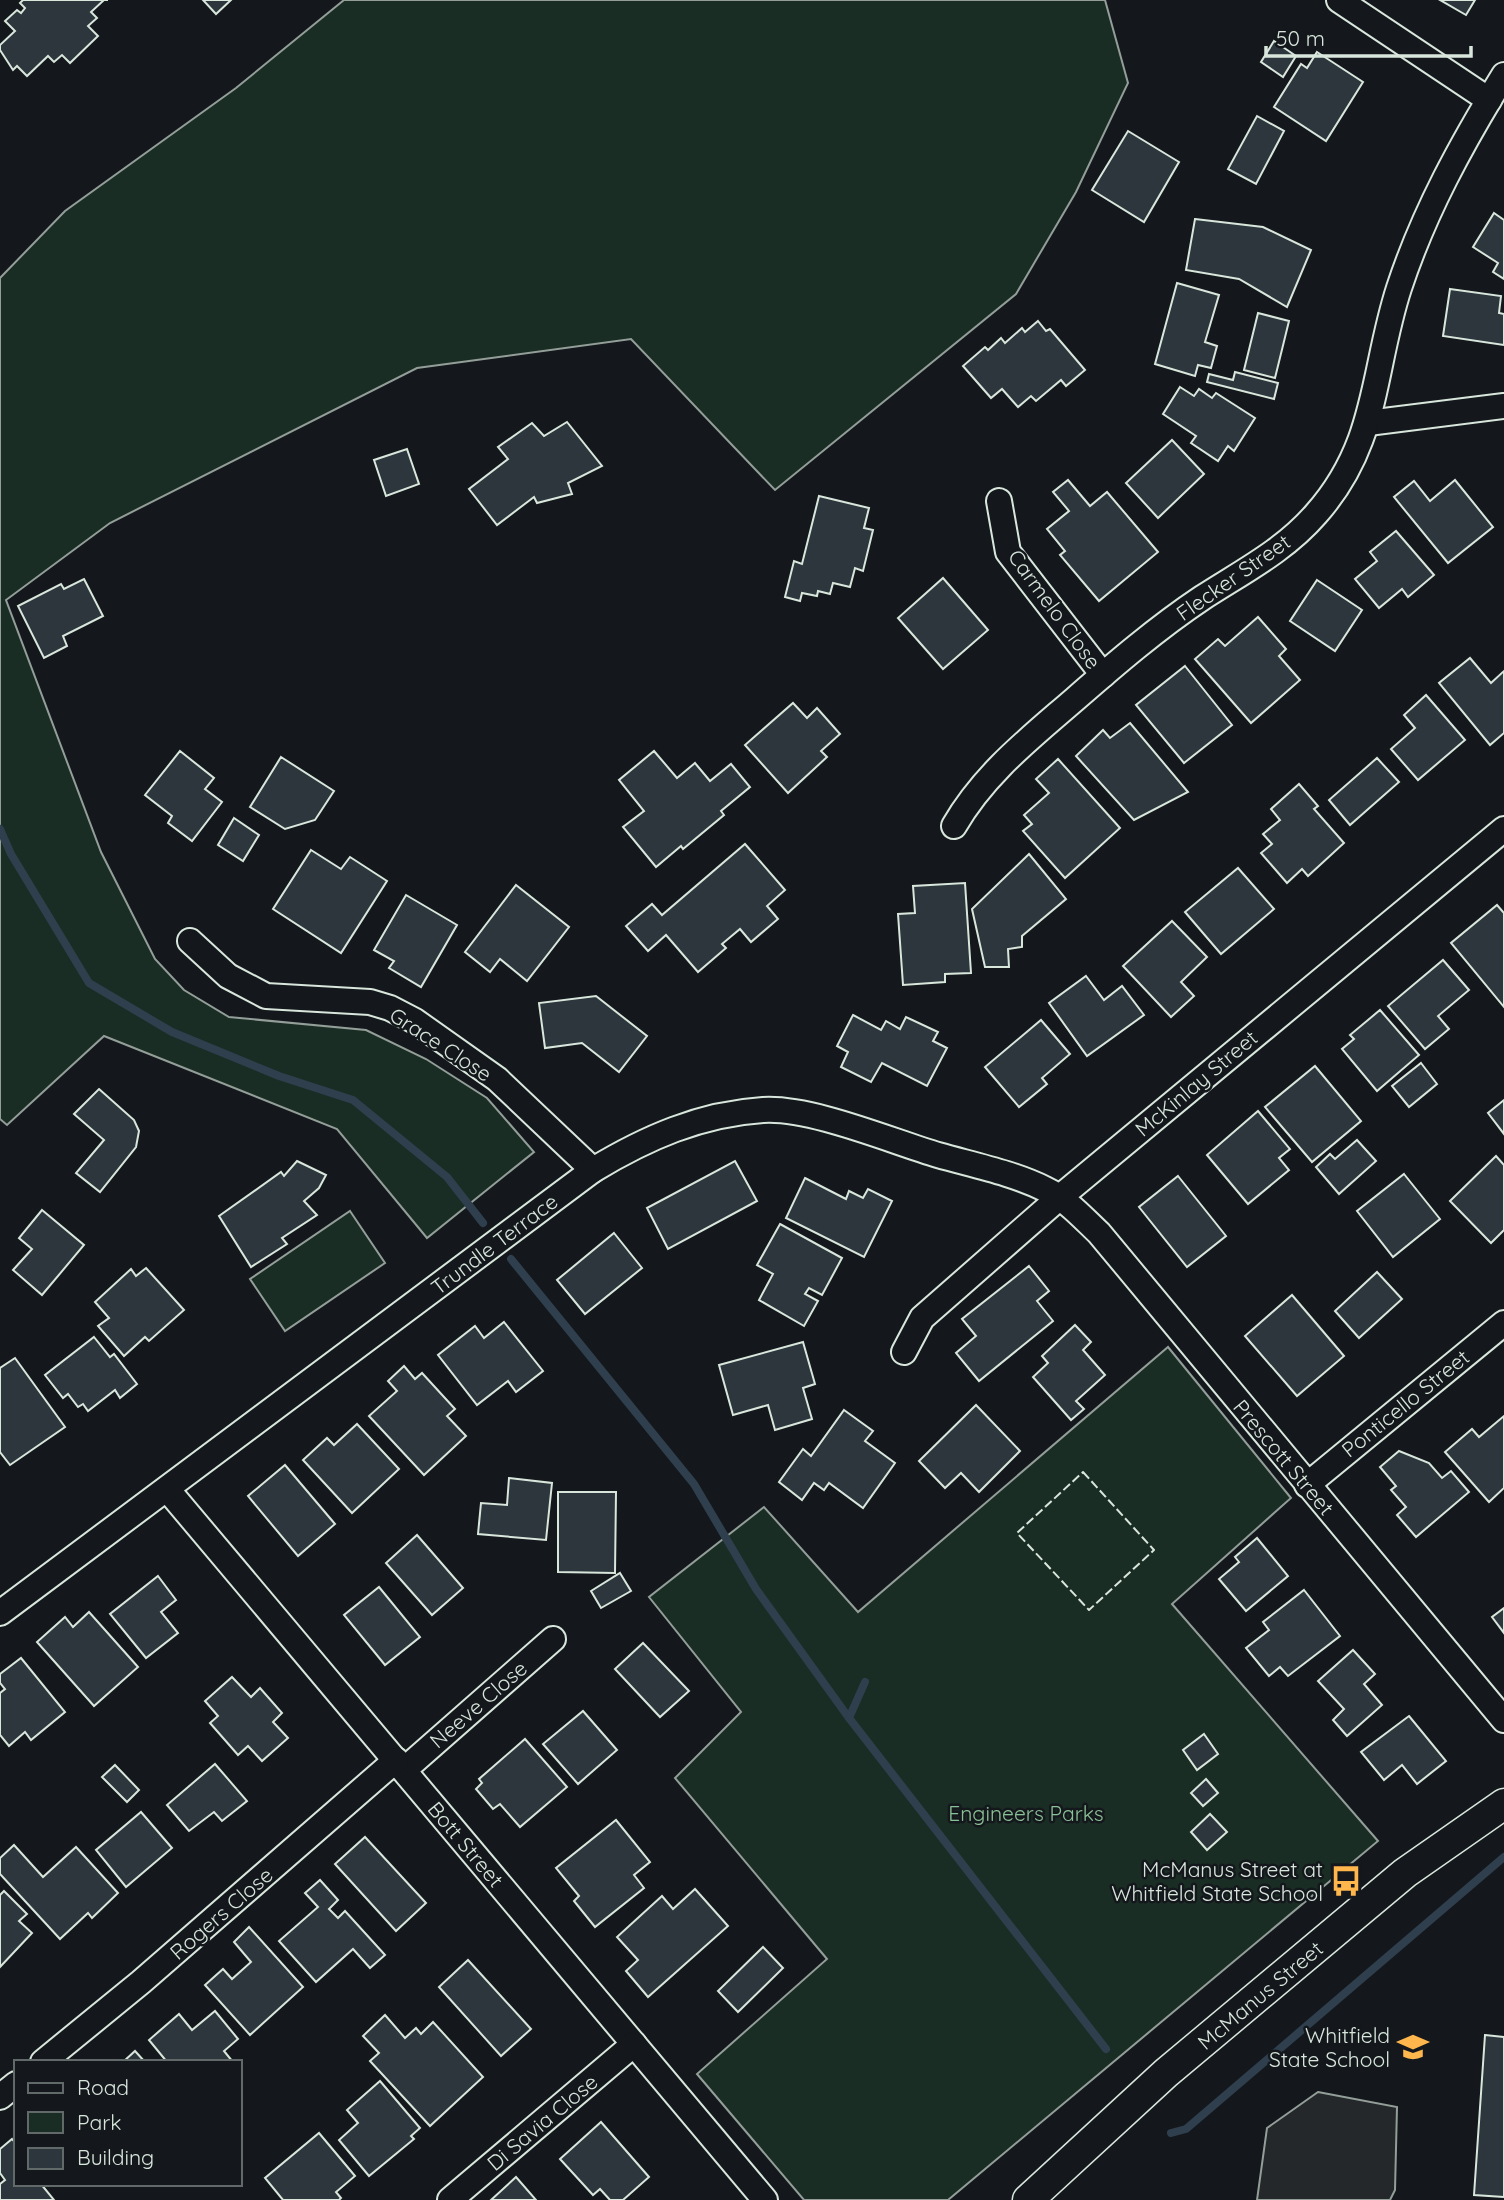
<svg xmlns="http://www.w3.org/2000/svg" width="1504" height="2200" viewBox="0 0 1504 2200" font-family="Quicksand,sans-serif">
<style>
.green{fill:#1a2d24;stroke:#939e99;stroke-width:2}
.parking{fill:#24282b;stroke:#939e99;stroke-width:2}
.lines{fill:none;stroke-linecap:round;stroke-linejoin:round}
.stream{stroke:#2f3f4d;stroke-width:8}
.building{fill:#2c363c;stroke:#d8e6dc;stroke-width:2}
.minor-casing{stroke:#d8e6dc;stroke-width:28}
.tertiary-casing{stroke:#d8e6dc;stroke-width:33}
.minor{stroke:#14181c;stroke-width:24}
.tertiary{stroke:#14181c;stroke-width:30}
.fence{stroke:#d8e6dc;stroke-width:2;stroke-dasharray:9 3.5;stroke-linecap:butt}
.labels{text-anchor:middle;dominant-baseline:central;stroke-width:5;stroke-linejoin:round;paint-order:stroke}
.street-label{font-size:21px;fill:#d8e6dc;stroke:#14181c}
.park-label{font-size:21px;fill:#8ac095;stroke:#14181c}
.poi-label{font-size:21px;fill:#d8e6dc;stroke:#14181c;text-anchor:end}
</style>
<rect width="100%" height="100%" fill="#14181c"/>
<g class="green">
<polygon points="344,0 1105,0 1128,83 1076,192 1016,294 775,490 631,339 417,368 110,523 6,600 101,852 155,959 184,990 229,1017 366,1030 426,1059 487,1098 534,1152 427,1238 337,1129 104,1036 7,1125 0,1119 0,278 65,211 236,88"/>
<polygon points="350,1211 385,1263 285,1331 250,1279"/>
<polygon points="1168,1347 1291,1498 1172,1604 1378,1841 948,2200 804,2200 697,2074 827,1959 675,1778 741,1712 649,1597 764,1507 858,1612"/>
</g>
<polygon class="parking" points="1318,2092 1397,2107 1395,2190 1390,2200 1257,2200 1267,2128"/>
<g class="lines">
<g class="stream">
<polyline points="0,829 11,854 89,983 172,1032 279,1076 353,1100 447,1177 483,1223"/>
<polyline points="511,1259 694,1484 756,1589 849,1718"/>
<polyline points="865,1682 849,1718 1106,2049"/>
<polyline points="1171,2133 1186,2129 1504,1857"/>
</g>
</g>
<g class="building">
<polygon points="23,0 108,0 104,0 91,12 97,18 88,26 98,36 70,63 62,55 54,62 48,56 27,76 17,66 13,70 0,50 0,45 15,31 5,21 17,10 21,13 25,8 20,3"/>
<polygon points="203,0 231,0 216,14"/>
<polygon points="1440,0 1475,0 1466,15"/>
<polygon points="1274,41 1296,56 1283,77 1261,62"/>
<polygon points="1317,52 1363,82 1326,141 1274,107 1301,64 1307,68"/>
<polygon points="1257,116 1284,131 1256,184 1228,169"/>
<polygon points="1128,131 1179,162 1144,222 1092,190"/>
<polygon points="1494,213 1504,220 1504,279 1493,272 1498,263 1473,247"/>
<polygon points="1195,219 1263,227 1311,250 1287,307 1239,279 1186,270"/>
<polygon points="1177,283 1219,295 1205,342 1217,346 1211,368 1198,365 1195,376 1155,364"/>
<polygon points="1450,289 1501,296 1499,313 1504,314 1504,345 1443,336"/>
<polygon points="1258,313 1289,321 1275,378 1244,370"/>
<polygon points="1038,321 1046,331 1050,329 1085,370 1066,386 1061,380 1036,401 1031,396 1018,407 1002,389 991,398 963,366 985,347 988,350 1001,338 1005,343 1022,328 1025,332"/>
<polygon points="1235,372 1278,383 1274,399 1207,382 1209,374 1233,380"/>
<polygon points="1180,387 1194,396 1199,389 1212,398 1216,393 1255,418 1234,451 1228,446 1218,461 1191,443 1196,436 1163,414"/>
<polygon points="567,422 602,466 568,483 572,494 537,503 534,497 497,525 469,489 508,459 498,447 532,423 544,436"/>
<polygon points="1172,440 1204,474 1158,518 1126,483"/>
<polygon points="407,449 419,484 386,496 374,460"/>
<polygon points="1068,480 1090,506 1107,492 1158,552 1099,601 1060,555 1065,551 1047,529 1069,511 1053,492"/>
<polygon points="1455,480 1493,527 1448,563 1394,497 1414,481 1430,501"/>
<polygon points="819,496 869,508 864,528 873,530 863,571 855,568 850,587 833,583 830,594 818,591 817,596 802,593 800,601 785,597 794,561 802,564"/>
<polygon points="1396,531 1434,575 1408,597 1402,589 1379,608 1355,579 1377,561 1370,552"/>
<polygon points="943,578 988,630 943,669 898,618"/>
<polygon points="84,579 103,616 63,636 67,646 44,658 18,606 61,584 64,589"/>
<polygon points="1317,580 1362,610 1335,651 1290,621"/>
<polygon points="1258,617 1286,649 1279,656 1300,680 1251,723 1195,659 1218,639 1225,646"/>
<polygon points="1470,658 1491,683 1504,671 1504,733 1490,745 1439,683"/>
<polygon points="1185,666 1232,725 1184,763 1136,705"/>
<polygon points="1426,695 1465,740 1418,780 1391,749 1415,728 1404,715"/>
<polygon points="793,703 807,718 817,708 840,734 821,751 827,757 788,793 745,745"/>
<polygon points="1130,723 1188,792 1134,820 1076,756 1103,730 1110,738"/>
<polygon points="180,751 214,778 205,789 222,802 192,841 168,823 172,816 145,795"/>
<polygon points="654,751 677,778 695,763 710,781 731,764 750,787 721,811 724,815 683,849 681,846 656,867 623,827 644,811 619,780"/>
<polygon points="281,757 334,791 315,820 285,829 250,807"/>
<polygon points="1377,758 1399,782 1350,825 1329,800"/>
<polygon points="1058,759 1120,828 1065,878 1023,831 1032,824 1024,815 1049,793 1036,779"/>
<polygon points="1299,784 1318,806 1314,809 1344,843 1308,876 1302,869 1287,883 1261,853 1272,844 1263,834 1280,820 1271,809"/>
<polygon points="234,818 259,835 243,861 218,845"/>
<polygon points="745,844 785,890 767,906 778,919 751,942 740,929 722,944 726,948 698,972 666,935 648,951 626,926 652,904 662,915"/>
<polygon points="311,850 341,869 350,857 387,881 341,953 273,909"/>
<polygon points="1029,854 1066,899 1022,936 1022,947 1008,949 1009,967 985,967 972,909"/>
<polygon points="1238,868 1274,909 1221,954 1185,912"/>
<polygon points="965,883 971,973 945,974 945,982 903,985 898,914 915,913 913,886"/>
<polygon points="516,885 569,927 527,981 500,959 490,972 465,952"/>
<polygon points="406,895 457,925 421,987 389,968 394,961 374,950"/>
<polygon points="1497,905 1504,913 1504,1007 1451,943"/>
<polygon points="1172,921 1207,957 1181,982 1194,996 1171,1017 1123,966"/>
<polygon points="1443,960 1469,990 1438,1016 1449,1029 1425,1049 1388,1006"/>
<polygon points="1086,976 1104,1000 1122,986 1144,1015 1087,1056 1049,1003"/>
<polygon points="596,996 647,1036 619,1072 582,1043 545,1048 539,1003"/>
<polygon points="1380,1010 1419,1055 1377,1091 1342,1049 1354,1039 1350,1035"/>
<polygon points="853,1015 881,1030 886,1021 900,1029 906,1017 938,1032 933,1041 947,1048 927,1086 882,1063 871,1082 841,1067 848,1052 837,1046"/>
<polygon points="1041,1020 1070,1054 1042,1078 1047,1084 1019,1107 985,1067"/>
<polygon points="1421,1063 1437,1084 1409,1107 1392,1086"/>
<polygon points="1315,1066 1361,1121 1312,1162 1265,1107"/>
<polygon points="99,1089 134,1120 139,1131 136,1147 100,1192 76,1173 104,1140 74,1114"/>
<polygon points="1504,1100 1504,1134 1488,1113"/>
<polygon points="1258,1111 1290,1149 1279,1158 1289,1170 1248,1204 1207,1155"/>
<polygon points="1357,1140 1376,1161 1339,1194 1316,1167 1330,1154 1335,1159"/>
<polygon points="1496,1156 1504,1165 1504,1230 1491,1243 1450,1201"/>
<polygon points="297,1161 326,1175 319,1188 304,1201 317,1215 282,1238 287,1244 251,1267 219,1216 281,1172 284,1176"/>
<polygon points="735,1161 757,1201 668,1249 647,1208"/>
<polygon points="1404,1174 1440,1219 1393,1257 1357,1211"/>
<polygon points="1178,1176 1226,1236 1187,1267 1139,1207"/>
<polygon points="805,1178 846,1199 849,1191 863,1198 868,1189 892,1201 864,1257 786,1218"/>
<polygon points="42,1210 84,1245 42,1295 13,1270 32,1249 19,1238"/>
<polygon points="780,1224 842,1258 822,1295 809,1288 805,1294 818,1301 804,1326 759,1300 773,1274 757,1265"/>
<polygon points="614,1233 642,1268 585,1314 557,1280"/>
<polygon points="1029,1266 1049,1291 1037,1301 1053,1321 979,1381 956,1353 976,1336 962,1319"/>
<polygon points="146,1268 184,1310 149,1341 145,1337 124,1356 98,1326 109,1318 95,1302 131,1269 136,1276"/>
<polygon points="1377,1272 1402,1299 1359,1338 1335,1311"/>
<polygon points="1292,1295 1344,1356 1297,1396 1245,1336"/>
<polygon points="504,1322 543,1371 516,1392 508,1381 477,1405 438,1355 475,1326 484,1338"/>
<polygon points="1075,1325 1091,1342 1083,1350 1105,1375 1076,1401 1084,1409 1071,1420 1033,1377 1048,1363 1042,1356"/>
<polygon points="94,1337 110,1357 114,1354 137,1384 120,1398 115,1390 88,1411 83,1404 78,1407 68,1394 63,1398 45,1375"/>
<polygon points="803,1342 815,1384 803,1388 812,1419 775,1430 768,1405 733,1415 719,1365"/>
<polygon points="15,1358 65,1427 10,1465 0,1452 0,1368"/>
<polygon points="404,1366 415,1379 422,1373 455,1409 447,1416 466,1436 424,1475 369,1416 397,1391 388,1381"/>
<polygon points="976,1405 1020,1451 979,1492 961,1473 945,1488 919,1461"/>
<polygon points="844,1410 873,1431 865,1441 895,1463 863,1508 829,1483 824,1490 814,1483 802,1500 779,1482 803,1449 811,1456"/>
<polygon points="1504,1416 1504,1488 1489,1502 1445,1452 1472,1429 1479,1437"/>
<polygon points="357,1424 399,1469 352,1513 303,1460 327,1438 334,1445"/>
<polygon points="1399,1451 1429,1463 1442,1478 1451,1471 1469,1492 1416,1537 1397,1515 1406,1507 1391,1490 1396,1486 1380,1467"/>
<polygon points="285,1465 335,1524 298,1556 248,1496"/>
<polygon points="509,1478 552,1483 546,1540 478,1534 481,1503 507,1505"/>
<polygon points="558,1492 616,1492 615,1573 558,1572"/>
<polygon points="417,1535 463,1588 432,1615 386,1563"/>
<polygon points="1257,1538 1288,1576 1246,1611 1219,1579 1239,1562 1235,1557"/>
<polygon points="620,1573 631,1591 601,1608 591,1591"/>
<polygon points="158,1576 176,1600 161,1612 178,1633 146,1658 110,1614"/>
<polygon points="379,1587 420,1637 385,1665 344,1615"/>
<polygon points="1304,1590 1340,1636 1288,1676 1280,1667 1269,1676 1246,1648 1269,1630 1263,1622"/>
<polygon points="1504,1608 1504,1633 1492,1617"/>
<polygon points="89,1612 138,1667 94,1706 37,1642 65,1617 73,1627"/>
<polygon points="643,1643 689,1691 660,1717 615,1669"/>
<polygon points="1353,1650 1375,1674 1364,1684 1382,1705 1347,1736 1333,1720 1344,1709 1318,1681"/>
<polygon points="21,1658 65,1712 31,1740 25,1732 9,1746 0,1735 0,1693 5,1689 0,1683 0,1674"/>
<polygon points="232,1677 251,1697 260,1688 282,1713 273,1722 288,1738 262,1761 248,1746 238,1755 210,1723 218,1716 205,1701"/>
<polygon points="583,1711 617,1750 578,1784 543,1744"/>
<polygon points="1409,1716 1446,1761 1417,1784 1402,1765 1384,1780 1361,1752"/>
<polygon points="1204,1734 1218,1754 1197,1770 1183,1750"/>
<polygon points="525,1739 567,1787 520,1827 500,1804 493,1809 476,1789 482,1783 479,1779"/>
<polygon points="215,1764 247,1801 222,1821 214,1812 189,1831 167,1805"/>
<polygon points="115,1765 139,1790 127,1802 102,1777"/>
<polygon points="1206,1779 1218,1793 1203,1806 1191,1793"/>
<polygon points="141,1812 172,1848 126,1887 96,1850"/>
<polygon points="1210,1814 1227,1832 1207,1850 1191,1832"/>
<polygon points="616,1820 650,1862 634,1875 644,1888 595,1927 574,1901 579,1896 556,1868"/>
<polygon points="365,1837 426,1903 396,1931 335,1864"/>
<polygon points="14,1845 43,1877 76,1847 118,1893 92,1918 88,1913 60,1939 0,1874 0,1858"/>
<polygon points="320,1880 338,1900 329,1909 338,1918 345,1911 385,1955 370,1968 353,1949 316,1982 279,1941 318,1907 305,1893"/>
<polygon points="695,1889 728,1926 648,1997 626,1971 638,1960 617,1937 662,1896 673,1909"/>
<polygon points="4,1891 27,1914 19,1921 32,1933 0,1967 0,1895"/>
<polygon points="249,1927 303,1987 250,2035 205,1985 223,1969 232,1979 251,1962 234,1942"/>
<polygon points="763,1947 783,1968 738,2012 718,1991"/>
<polygon points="468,1960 531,2029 501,2056 439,1987"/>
<polygon points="215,2011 238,2039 224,2051 233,2062 167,2062 149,2040 179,2014 192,2030"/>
<polygon points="385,2015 405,2038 416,2028 421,2034 433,2022 483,2077 430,2126 370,2061 379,2053 363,2036"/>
<polygon points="1485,2035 1504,2037 1504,2197 1474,2195"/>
<polygon points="135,2051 145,2062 123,2062"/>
<polygon points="380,2081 420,2128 411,2136 414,2139 369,2176 339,2140 358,2123 347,2110"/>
<polygon points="601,2122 649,2177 623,2200 610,2200 600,2189 593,2195 560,2159"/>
<polygon points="319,2133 355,2176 336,2192 341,2198 339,2200 283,2200 265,2178"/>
<polygon points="12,2139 16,2144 16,2184 41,2184 54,2200 0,2200 0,2184 5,2180 0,2173 0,2149"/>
<polygon points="516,2177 536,2200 491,2200"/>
</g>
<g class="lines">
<defs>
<g id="minor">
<polyline points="1339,0 1489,100"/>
<polyline points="1368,423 1504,406"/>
<polyline points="999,501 1008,552 1103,675"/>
<path d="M954 826C984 774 1029 739 1074 700 1114 665 1157 628 1202 598 1242 572 1284 551 1316 514 1379 443 1372 371 1399 288 1424 212 1462 143 1504 75"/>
<polyline points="190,941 228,976 266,996 370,1002 390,1008 415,1021 497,1079 593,1170"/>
<polyline points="904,1352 922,1318 1060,1197 1504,829"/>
<polyline points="1307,1485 1504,1323"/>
<polyline points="167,1489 765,2200"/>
<path d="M0 1613 593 1170C646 1138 700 1114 763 1110 811 1107 891 1141 938 1155 973 1165 1013 1173 1045 1189 1066 1199 1082 1217 1099 1233L1504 1720"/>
<polyline points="404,1770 553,1639"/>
<polyline points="43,2062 141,1982 396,1760"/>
<polyline points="0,2097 16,2084"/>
<polyline points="450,2200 634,2044"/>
</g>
<polyline id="tertiary" points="1028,2200 1166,2073 1405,1873 1504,1804"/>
</defs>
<use href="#minor" class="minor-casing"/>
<use href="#tertiary" class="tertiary-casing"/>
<use href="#minor" class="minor"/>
<use href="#tertiary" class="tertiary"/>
<polygon class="fence" points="1083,1472 1154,1550 1089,1610 1017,1533"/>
</g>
<defs>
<symbol id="bus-bare" viewBox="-9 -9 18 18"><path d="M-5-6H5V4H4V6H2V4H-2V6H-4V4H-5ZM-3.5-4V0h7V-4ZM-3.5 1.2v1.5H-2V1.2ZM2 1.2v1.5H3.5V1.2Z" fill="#ffb74d" stroke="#14181c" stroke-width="2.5" paint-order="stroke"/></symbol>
<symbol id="school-bare" viewBox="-9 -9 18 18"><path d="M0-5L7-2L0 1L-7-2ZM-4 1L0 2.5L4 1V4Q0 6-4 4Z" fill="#ffb74d" stroke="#14181c" stroke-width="2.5" paint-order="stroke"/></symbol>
</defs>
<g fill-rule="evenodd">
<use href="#bus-bare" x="1324" y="1859" width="44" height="44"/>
<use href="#school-bare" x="1391" y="2025" width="44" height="44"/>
</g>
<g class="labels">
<g class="street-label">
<text transform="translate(1233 577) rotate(-35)">Flecker Street</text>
<text transform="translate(1055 609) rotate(54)">Carmelo Close</text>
<text transform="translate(441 1044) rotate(33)">Grace Close</text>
<text transform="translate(1196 1083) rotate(-40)">McKinlay Street</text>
<text transform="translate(494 1244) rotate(-37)">Trundle Terrace</text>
<text transform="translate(1405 1403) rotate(-39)">Ponticello Street</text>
<text transform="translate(1284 1457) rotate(50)">Prescott Street</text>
<text transform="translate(478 1704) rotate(-41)">Neeve Close</text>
<text transform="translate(466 1844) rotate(50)">Bott Street</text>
<text transform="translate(221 1913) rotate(-41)">Rogers Close</text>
<text transform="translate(1260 1995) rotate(-40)">McManus Street</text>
<text transform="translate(542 2122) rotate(-40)">Di Savia Close</text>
</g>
<g class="park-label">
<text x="1026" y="1813">Engineers Parks</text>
</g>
<g class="poi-label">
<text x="1323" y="1869">McManus Street at<tspan x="1323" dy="24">Whitfield State School</tspan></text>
<text x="1390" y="2035">Whitfield<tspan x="1390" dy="24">State School</tspan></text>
</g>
</g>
<rect x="14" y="2060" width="228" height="126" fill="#14181c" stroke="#626a69" stroke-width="2"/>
<rect x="28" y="2083" width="35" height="10" fill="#14181c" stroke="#626a69" stroke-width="2"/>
<text x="77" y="2095" font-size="21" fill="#d8e6dc">Road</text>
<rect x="28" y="2112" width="35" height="21" fill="#1a2d24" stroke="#626a69" stroke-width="2"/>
<text x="77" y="2130" font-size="21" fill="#d8e6dc">Park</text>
<rect x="28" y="2148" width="35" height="21" fill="#2c363c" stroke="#626a69" stroke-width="2"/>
<text x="77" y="2165" font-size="21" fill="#d8e6dc">Building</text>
<path d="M1266 46v10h205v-10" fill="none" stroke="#d8e6dc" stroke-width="3.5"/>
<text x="1276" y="46" font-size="21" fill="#d8e6dc" stroke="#14181c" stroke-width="5" paint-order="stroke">50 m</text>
</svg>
